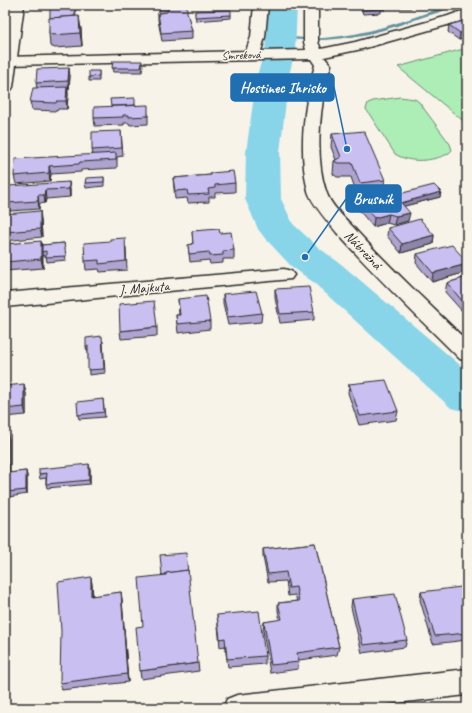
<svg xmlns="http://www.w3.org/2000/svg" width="472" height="713" viewBox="0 0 472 713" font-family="Caveat,sans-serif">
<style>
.green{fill:#adedb6;stroke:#6c8c70}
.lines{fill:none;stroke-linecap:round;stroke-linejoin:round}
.stream{fill:#63909c;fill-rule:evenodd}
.river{fill:#88d4e8;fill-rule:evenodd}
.street-casing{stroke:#2b2b2b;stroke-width:3}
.secondary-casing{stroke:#2b2b2b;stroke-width:3}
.street{fill:#f7f3e8;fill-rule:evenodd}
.secondary{fill:#f7f3e8;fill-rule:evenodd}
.wall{fill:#aea4cf;stroke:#2b2b2b}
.shaded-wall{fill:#8d86a9;stroke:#2b2b2b}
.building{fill:#cabff1;stroke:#2b2b2b}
.labels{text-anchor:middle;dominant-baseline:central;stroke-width:3;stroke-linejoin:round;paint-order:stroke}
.far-street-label{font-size:12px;fill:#2b2b2b;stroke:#f7f3e8}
.street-label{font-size:14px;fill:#2b2b2b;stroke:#f7f3e8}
.leader{fill:none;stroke:#1f6fb2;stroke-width:1.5}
.callout-dot{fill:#1f6fb2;stroke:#f7f3e8;stroke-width:1.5}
.callout{fill:#1f6fb2;stroke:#1f6fb2;stroke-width:1.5}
.callout-label{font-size:15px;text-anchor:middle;font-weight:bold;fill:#fff}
</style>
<rect width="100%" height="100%" fill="#f7f3e8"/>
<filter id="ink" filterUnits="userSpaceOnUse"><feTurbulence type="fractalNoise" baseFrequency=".025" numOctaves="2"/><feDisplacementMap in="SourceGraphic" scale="8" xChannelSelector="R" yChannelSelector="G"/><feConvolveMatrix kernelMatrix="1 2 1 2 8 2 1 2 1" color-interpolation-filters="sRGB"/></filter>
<g filter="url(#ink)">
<g class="green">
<polygon points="467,48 467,124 398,67"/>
<path d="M400 97 415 99 419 102 450 144 452 150 448 154C432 161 411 164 395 154L366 109 368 103 373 101Z"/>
</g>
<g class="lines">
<path class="stream" d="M448 5H454C446 11 433 14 423 17 375 35 332 45 281 38L279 37 281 36C295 37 309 39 324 38 367 35 408 20 448 5Z"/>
<polygon class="river" points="269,5 297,5 295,51 289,75 280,152 281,199 293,224 319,248 341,264 467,371 467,412 451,408 313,282 291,266 264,237 258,229 245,199 246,152 257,75 265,51"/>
<defs>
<g id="street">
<path d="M254 5H268L265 37 261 51 306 50 304 42V5H318V42L321 49 355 42 448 16 467 9V18L458 22 362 49 324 57 331 65C320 101 314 155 326 191 330 205 344 217 353 227 389 267 429 304 467 341V361L460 359C419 318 376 277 337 233 329 223 311 203 308 191 298 152 304 103 315 65L311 59 5 65V57L246 51 251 37Z"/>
<polygon points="284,269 291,271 294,275 291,279 5,307 5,293"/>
<polygon points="467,669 467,695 353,708 223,708 227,699 237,695"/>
</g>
<polygon id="secondary" points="10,5 24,5 13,87 11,90 5,92 5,35"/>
</defs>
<use href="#street" class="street-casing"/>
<use href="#secondary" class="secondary-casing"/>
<use href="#street" class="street"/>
<use href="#secondary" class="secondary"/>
</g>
<g class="wall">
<polygon points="357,5 411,5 411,8 401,8 400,5 385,6 385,10 381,10 381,13 363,14 361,8 358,8"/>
<polygon points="75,7 76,16 81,29 82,46 55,48 50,46 49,33 50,18"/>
<polygon points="195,11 231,15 231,18 196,21"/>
<polygon points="158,13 187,13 192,31 192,39 162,41 158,20"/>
<polygon points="467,20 467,38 459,40 448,32 449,25"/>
<polygon points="143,65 142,72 113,72 112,68"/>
<polygon points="99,71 99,81 89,81 89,77"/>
<polygon points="70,76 69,89 68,89 68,95 67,109 58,109 57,111 32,110 30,102 37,88 36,83"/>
<polygon points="136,105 148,113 148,124 130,125 129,123 124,123 124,125 95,126 94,118"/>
<polygon points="121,131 123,156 117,157 117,168 81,170 81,172 51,174 50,181 16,184 14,176 93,154 92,150"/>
<polygon points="332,134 385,180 383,194 358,197 351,177 337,177 333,174 334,161 336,160 331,147"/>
<polygon points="211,173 235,183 235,192 215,193 215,197 209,197 209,202 188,203 187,198 175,199 173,178 211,175"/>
<polygon points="104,177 104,186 86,188 85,183"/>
<polygon points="69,182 70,190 70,197 46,199 45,203 39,204 39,209 9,211 7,203"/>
<polygon points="441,192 440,197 404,206 408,221 394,225 387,223 373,227 358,209 359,201 395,195"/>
<polygon points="5,214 41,219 42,237 5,241"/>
<polygon points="388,228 434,235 433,244 401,253 387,236"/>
<polygon points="192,231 220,233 234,250 234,259 223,259 223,263 210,264 209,260 190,262 188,245 193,244"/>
<polygon points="64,243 66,260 47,262 46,256 43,256 43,255 43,268 5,271 5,244 42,245"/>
<polygon points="126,247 127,270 100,272 99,269 86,270 85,261"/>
<polygon points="417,254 467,262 466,272 432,282 416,263"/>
<polygon points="467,277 467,310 462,311 445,292 447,283"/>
<polygon points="275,289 314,312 314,320 280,323 275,298"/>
<polygon points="223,294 262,313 261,322 228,325 223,303"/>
<polygon points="178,299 210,321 210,329 178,333 176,315 179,315"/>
<polygon points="157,327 157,336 121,339 120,331"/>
<polygon points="103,341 105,373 89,375 88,351 87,351 86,347"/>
<polygon points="349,384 398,411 396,420 359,425 348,393"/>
<polygon points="5,386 26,393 26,415 5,417"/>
<polygon points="103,399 105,417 79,419 78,415"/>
<polygon points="5,430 9,439 9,473 26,471 27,476 27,494 9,497 9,508 5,509"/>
<polygon points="90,469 90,484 47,488 46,484 46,478 40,479 39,474"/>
<polygon points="315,543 339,647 337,655 299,660 298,669 270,673 263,630 264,622 280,620 278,611 278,603 297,601 295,595 288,596 286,581 268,582 263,557 263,549"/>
<polygon points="91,577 92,585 93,596 121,592 122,600 128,682 62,690 60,683"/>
<polygon points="421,592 467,604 467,640 433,644 420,600"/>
<polygon points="352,599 407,640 405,647 362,653 351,607"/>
<polygon points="217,615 265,656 265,664 228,667 225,646 220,647"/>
<polygon points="198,663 199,671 141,679 140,671"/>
</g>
<g class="shaded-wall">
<polygon points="79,16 81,29 82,46 80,33"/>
<polygon points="467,31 467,38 459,40 460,33"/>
<polygon points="69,68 70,76 69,89 68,81"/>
<polygon points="67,87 68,95 67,109 66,101"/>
<polygon points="49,166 51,174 50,181 49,173"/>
<polygon points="69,182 70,190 70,197 69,189"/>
<polygon points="45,190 46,199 45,203 44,195"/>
<polygon points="441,192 440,197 397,208 398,204"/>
<polygon points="38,195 39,204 39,209 38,201"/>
<polygon points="40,211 41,219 42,237 40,229"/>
<polygon points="410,213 408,221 394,225 396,216"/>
<polygon points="389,214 387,223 373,227 374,218"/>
<polygon points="434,235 433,244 401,253 402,244"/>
<polygon points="41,241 43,250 42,252 43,268 41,259"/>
<polygon points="467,264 466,272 432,282 433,273"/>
<polygon points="467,302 467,310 462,311 464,303"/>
<polygon points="24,384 26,393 26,415 24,407"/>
<polygon points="7,430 9,439 9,492 7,492 9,497 9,508 6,500"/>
<polygon points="89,464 90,469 90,484 89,480"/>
<polygon points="26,471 27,476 27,494 26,490"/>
<polygon points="91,577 92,585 93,604 91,596"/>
<polygon points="121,592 122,600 128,682 127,674"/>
</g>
<g class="building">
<polygon points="187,5 187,12 192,31 161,33 158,13 166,12 168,11 168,6"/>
<polygon points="362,5 385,5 385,6 380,6 381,9 363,10"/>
<polygon points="75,7 75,16 50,18 50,8"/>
<polygon points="159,10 168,10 168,11 166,12 159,13"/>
<polygon points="231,10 231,15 195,17 195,11"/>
<polygon points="79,16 80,33 53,35 49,33 49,18"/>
<polygon points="467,20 467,31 460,33 449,25"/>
<polygon points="113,61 142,61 141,68 112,68"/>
<polygon points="69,68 68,81 36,83 37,69"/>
<polygon points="89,71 99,71 99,76 89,77"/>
<polygon points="67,87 66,101 57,101 56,103 30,102 33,88"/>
<polygon points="135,98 135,105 111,106 110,99"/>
<polygon points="148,105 148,116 129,117 129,115 123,115 123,117 94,118 94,107"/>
<polygon points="121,131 122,148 92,150 92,132"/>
<polygon points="364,131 385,180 360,183 352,163 338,163 334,161 341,157 332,134"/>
<polygon points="116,153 116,160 80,162 79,164 49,166 49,173 14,176 15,159"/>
<polygon points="233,171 235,183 215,185 215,188 208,189 209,194 188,195 187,190 175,191 173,178 211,175 211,173"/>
<polygon points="104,177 104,182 85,183 86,178"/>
<polygon points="69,182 69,189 45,190 44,195 38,195 38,201 7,203 8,186"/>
<polygon points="434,185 441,192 401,203 395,195"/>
<polygon points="392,192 410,213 396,216 389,214 374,218 359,201"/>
<polygon points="40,211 40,229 5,232 5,214"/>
<polygon points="420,219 434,235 402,244 388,228"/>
<polygon points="219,229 220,233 231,232 234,250 223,251 223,255 210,256 209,252 189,254 188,245 193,244 192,231"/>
<polygon points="125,238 126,261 99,264 99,260 85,261 84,243 110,241 110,239"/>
<polygon points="41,241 41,259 5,262 5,244"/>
<polygon points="64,243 66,256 46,257 46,251 42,252 42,245"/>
<polygon points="452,245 467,262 467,264 433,273 417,254"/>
<polygon points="467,277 467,302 464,303 447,283"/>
<polygon points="309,287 314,312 280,314 275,289"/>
<polygon points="256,291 262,313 228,317 223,294"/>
<polygon points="206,296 210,321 177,324 176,315 180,315 178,299"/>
<polygon points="154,301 157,327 120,331 119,304"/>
<polygon points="102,336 104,369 88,370 88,346 86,347 86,338"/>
<polygon points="386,380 398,411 360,416 349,384"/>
<polygon points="24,384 24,407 5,409 5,386"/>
<polygon points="103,399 104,412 78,415 77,402"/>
<polygon points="5,430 7,430 6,500 5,500"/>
<polygon points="89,464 89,480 46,484 47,473 39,474 39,469"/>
<polygon points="26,471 26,490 7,492 8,473"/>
<polygon points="315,543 339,647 297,653 299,662 271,665 264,622 282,619 278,603 299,601 296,587 289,588 286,572 268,574 263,549"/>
<polygon points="186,553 188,573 188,570 166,573 166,575 162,575 160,555"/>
<polygon points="188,570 198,663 140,671 136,627 143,626 139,578 166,575 166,573"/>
<polygon points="91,577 91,596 121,592 127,674 60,683 61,631 58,582"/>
<polygon points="461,587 467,604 467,633 435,636 421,592"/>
<polygon points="395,594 407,640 363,645 352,599"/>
<polygon points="259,611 265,656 227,659 225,638 220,639 217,615"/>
<polygon points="467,706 467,708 452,708"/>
</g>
</g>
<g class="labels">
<g class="far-street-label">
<text transform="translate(241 55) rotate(-2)">Smreková</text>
</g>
<g class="street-label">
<text transform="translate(363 250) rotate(46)">Nábrežná</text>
<text transform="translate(144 288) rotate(-5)">J. Majkuta</text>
</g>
</g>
<path class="leader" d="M347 149L334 87M305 257L346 199"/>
<g class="callout-dot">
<circle cx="347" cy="149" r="4"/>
<circle cx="305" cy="257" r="4"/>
</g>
<g class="callout">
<rect x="231" y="74" width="103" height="27" rx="4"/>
<rect x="346" y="185" width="55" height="27" rx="4"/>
</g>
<g class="callout-label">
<text x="283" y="93">Hostinec Ihrisko</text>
<text x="373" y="204">Brusník</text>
</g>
<rect width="472" height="713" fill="none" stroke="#f7f3e8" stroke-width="20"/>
<rect x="10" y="10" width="452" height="693" fill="none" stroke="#2b2b2b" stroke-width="1.5" filter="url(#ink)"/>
</svg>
